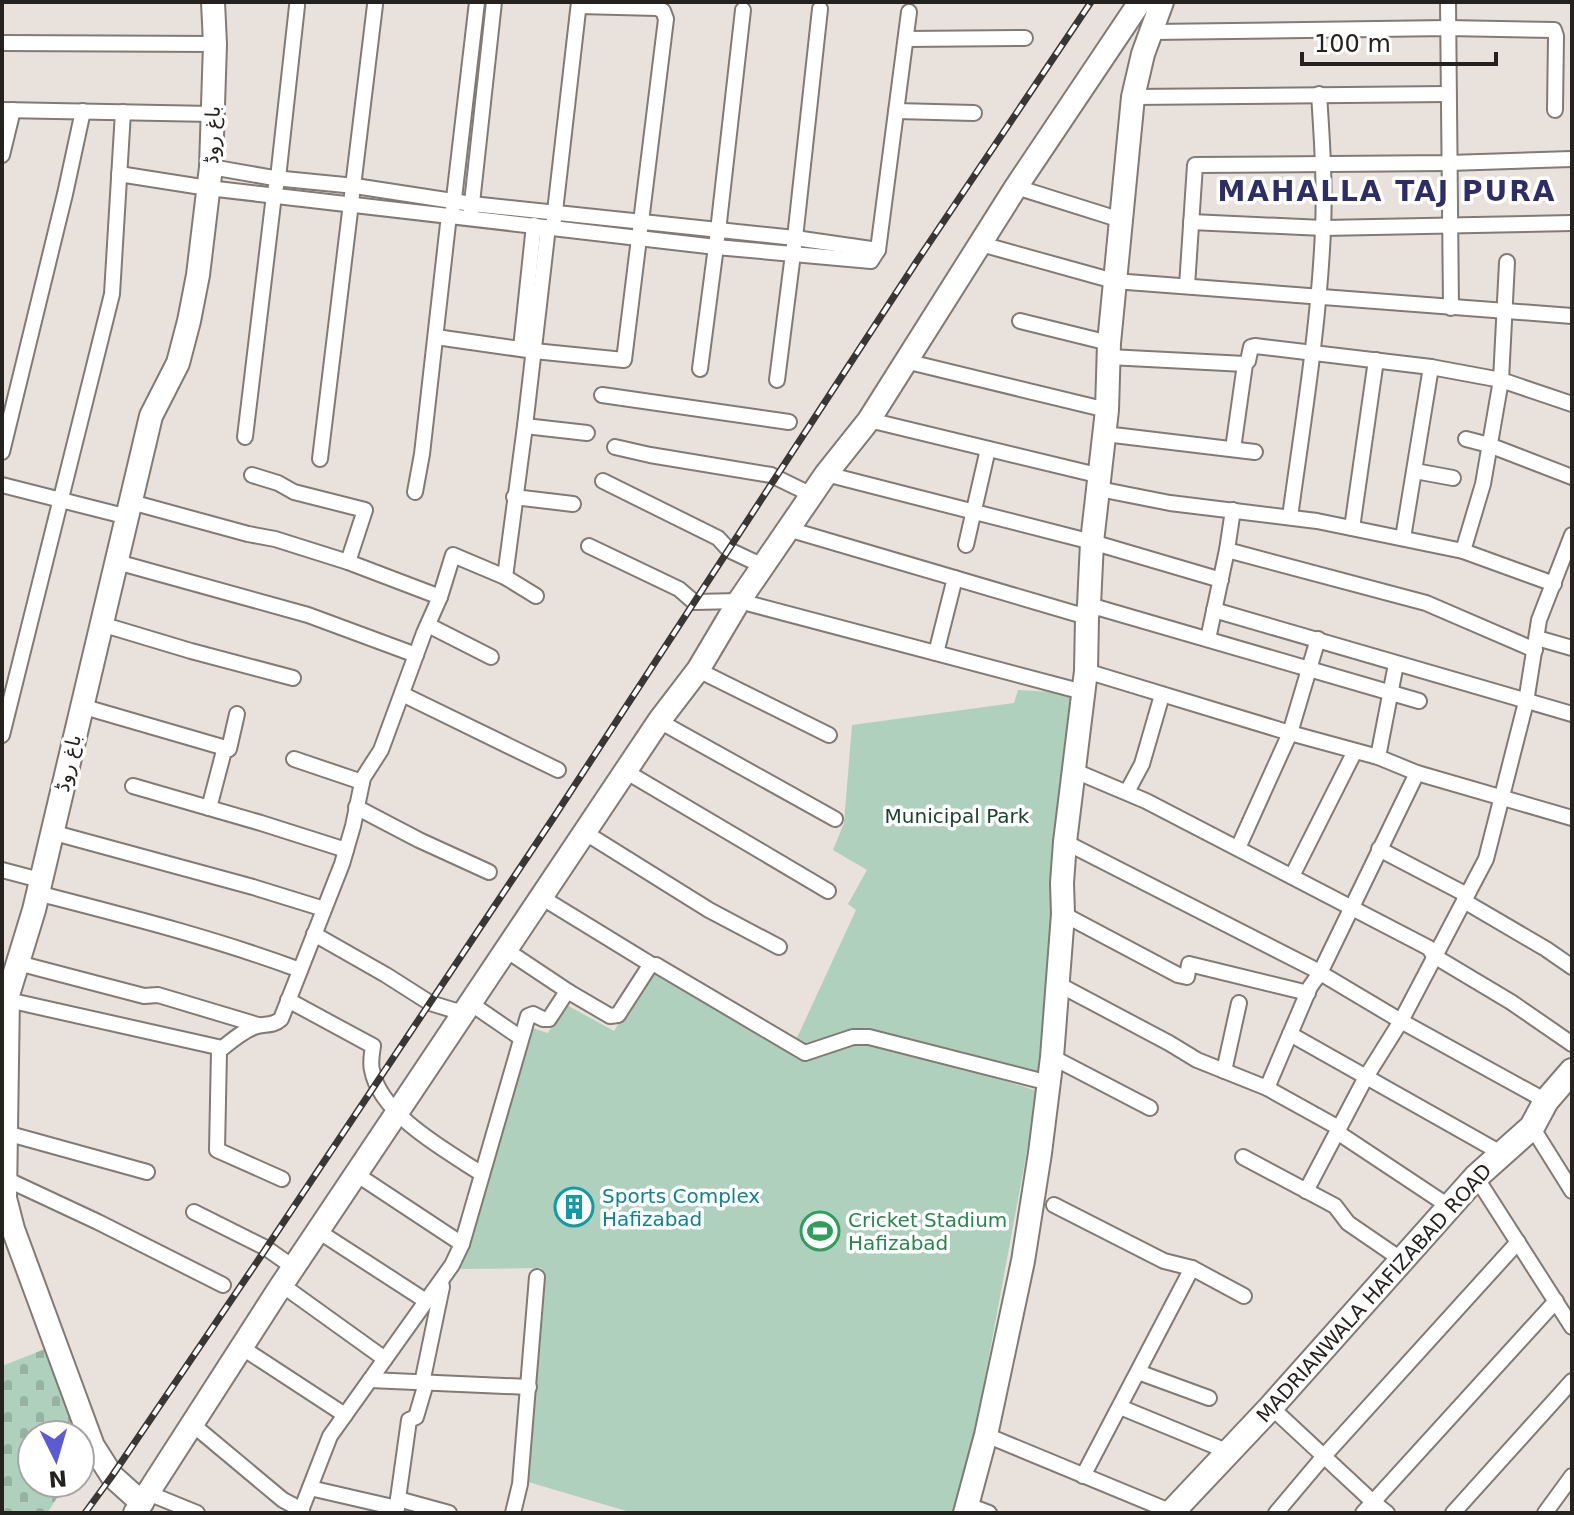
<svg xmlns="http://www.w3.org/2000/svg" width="1574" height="1515" viewBox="0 0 1574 1515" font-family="'DejaVu Sans','Noto Sans Arabic',sans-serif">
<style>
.cemetery{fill:url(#cemetery-stones)}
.green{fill:#aed0bc}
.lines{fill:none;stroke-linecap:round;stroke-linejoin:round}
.street-casing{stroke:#817a75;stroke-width:18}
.secondary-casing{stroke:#817a75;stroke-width:26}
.primary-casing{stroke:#817a75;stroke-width:28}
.street{stroke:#fff;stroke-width:14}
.secondary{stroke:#fff;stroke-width:22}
.primary{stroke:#fff;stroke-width:24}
.rail-casing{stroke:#3a3634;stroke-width:7}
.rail{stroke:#fff;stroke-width:4;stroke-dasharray:12;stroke-linecap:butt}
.labels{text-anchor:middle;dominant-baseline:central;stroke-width:7;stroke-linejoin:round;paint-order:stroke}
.street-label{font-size:20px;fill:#24211f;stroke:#fff}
.park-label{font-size:20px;fill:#18442f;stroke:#fff}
.culture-label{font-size:20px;fill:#0d838f;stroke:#fff;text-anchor:start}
.leisure-label{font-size:20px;fill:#27864d;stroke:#fff;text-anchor:start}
.district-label{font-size:28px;font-weight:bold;letter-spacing:2px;fill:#2d2d68;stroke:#fff}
</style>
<defs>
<pattern id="cemetery-stones" width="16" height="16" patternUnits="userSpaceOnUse" patternTransform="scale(2)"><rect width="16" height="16" fill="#aed0bc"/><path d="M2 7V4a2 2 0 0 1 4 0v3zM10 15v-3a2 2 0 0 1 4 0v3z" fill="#96b2a1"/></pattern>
</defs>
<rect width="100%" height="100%" fill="#e9e2dc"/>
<polygon class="cemetery" points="45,1349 88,1451 80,1463 80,1435 32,1435 32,1483 67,1483 47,1513 2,1513 2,1366"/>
<g class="green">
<path d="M1018 690 1072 693 1043 1077 854 1029C847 1031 840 1032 834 1035 820 1041 811 1050 796 1040L856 910 848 904 867 870 833 850 844 823 852 725 1014 703Z"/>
<path d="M652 973 802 1060C832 1049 850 1042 882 1044L1038 1091 966 1481 956 1513H633L525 1481 542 1268 460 1269 532 1028 548 1033 565 1004 614 1031Z"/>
</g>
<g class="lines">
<defs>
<g id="street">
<polyline points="1448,2 1451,308"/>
<polyline points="1153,32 1447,28 1554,30 1556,36 1555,110"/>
<polyline points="906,39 1025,38"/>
<polyline points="2,43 215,44"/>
<polyline points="1133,97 1448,94"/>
<polyline points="2,110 213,114"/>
<polyline points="896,111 974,113"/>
<polyline points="2,155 13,110"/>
<polyline points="211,167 274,178 355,186 472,204 795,238 878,250"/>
<polyline points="119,174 208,188 716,247 871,261 878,250 909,12"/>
<polyline points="1016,187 1121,220"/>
<polyline points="453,207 477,2"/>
<polyline points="471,212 494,2"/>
<polyline points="554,220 579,2"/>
<polyline points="1191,222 1323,228 1572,223"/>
<polyline points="981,244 1114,281 1572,316"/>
<polyline points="1187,286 1195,165 1449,163 1572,159"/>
<polyline points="1020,321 1109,343"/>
<polyline points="436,337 534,351 624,360 666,19 663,11 657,8 579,6"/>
<polyline points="521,348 534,225"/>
<polyline points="1109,357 1245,364 1248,361 1251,347 1255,346 1431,367 1501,380 1572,404"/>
<polyline points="905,361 1107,410"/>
<polyline points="700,369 718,231 743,10"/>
<polyline points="777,380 795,238 820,9"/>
<polyline points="602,395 789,422"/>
<polyline points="869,420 1101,476"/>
<polyline points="525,426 587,433"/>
<polyline points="1105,434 1255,452"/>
<polyline points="245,437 274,195 278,178 297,6"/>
<polyline points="1466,439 1489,445 1572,477"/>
<polyline points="615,447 650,455 771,475 812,495"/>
<polyline points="1233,449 1245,364"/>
<polyline points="2,452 65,194 83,111"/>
<polyline points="320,459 375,5"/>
<polyline points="1415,471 1453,478"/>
<polyline points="826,474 1092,542 1221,580"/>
<polyline points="252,475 278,483 294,492 365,510 348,562"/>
<polyline points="603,481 718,538 729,550 763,566"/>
<polyline points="2,485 128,517"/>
<polyline points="1099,489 1170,503 1317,521 1463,551 1554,584"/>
<polyline points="415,492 422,454 449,215"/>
<polyline points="514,497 573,504"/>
<polyline points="131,502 248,534 275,539 348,562 440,597"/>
<path d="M1290 517C1303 422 1319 326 1323 230 1325 185 1322 139 1319 94"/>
<polyline points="1352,528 1376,360"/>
<polyline points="788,529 1087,617"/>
<polyline points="1403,538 1431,367"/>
<polyline points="966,545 988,449"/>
<polyline points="589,546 679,589 694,602 739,601 1083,692"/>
<polyline points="1227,550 1426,603 1535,650"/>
<polyline points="1463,551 1483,484 1501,380 1507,262"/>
<polyline points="117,562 308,615 416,655"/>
<polyline points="505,577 525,426 548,227"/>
<polyline points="1089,605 1419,701"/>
<polyline points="1214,610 1572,714"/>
<polyline points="101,624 191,651 293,678"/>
<polyline points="428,625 491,657"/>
<polyline points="1537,638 1572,648"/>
<polyline points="1208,639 1227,550 1233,510"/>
<polyline points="936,653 955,578"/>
<polyline points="698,670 829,735"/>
<polyline points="1086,671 1290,733 1378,757 1417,773 1572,818"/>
<polyline points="402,694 558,770"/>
<polyline points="81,706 229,749 237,714"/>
<polyline points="659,721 835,819"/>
<polyline points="2,735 112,294 123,112"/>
<polyline points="1378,757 1396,664"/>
<polyline points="294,759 362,782"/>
<polyline points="625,771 828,891"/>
<polyline points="1075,771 1146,801 1429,948 1434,956 1511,1002 1572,1044"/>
<polyline points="133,786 261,823 346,850"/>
<polyline points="1127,792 1142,764 1162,695"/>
<polyline points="356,807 419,840 489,872"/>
<polyline points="209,808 225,747"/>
<polyline points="51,832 253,887 324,909"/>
<polyline points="584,832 709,910 779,947"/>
<polyline points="1065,842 1312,968 1401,1021 1546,1101"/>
<polyline points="1238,848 1290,733 1318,639"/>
<polyline points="1379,849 1467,895"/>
<polyline points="2,870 40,880"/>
<polyline points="1292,876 1355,751"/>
<path d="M37 893C126 916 214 938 300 970"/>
<polyline points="541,897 652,965 656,965 805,1053 853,1037 869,1037 1049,1083"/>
<polyline points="1464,901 1546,949 1572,967"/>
<polyline points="1063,914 1178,975 1187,977 1189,964 1308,993"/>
<polyline points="314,934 386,975 430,1003 463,1013"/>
<polyline points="506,950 569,992"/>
<polyline points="18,963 144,996 158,995 258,1025"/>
<polyline points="1056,983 1169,1043 1197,1060 1267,1088 1339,1128"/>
<polyline points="8,1000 222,1048"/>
<path d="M288 1000 373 1046C372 1053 370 1062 372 1070 380 1115 447 1151 482 1174"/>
<polyline points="470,1003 521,1038"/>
<polyline points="1290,1034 1501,1153"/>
<polyline points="1052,1057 1150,1108"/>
<polyline points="1224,1071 1239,1003"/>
<polyline points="1267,1088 1310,987 1320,973 1417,773"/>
<polyline points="1532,1127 1572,1191"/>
<polyline points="1337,1132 1450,1207"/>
<polyline points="6,1133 147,1172"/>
<polyline points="1243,1157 1335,1206 1348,1223 1402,1260"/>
<polyline points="356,1174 462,1244"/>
<polyline points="1476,1177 1572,1327"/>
<polyline points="6,1179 98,1222 223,1285"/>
<path d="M282 1179 217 1150 219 1051C230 1042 241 1032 254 1027 264 1023 272 1027 281 1019L342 864 353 826 363 778 381 750 424 633 440 597 453 555 505 577 536 596"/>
<polyline points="1306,1191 1366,1077 1401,1021 1486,859 1526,702 1539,620 1572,535"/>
<polyline points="1054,1205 1164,1261 1192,1268 1244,1296"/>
<polyline points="194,1212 266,1248 293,1267"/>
<polyline points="318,1231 426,1301"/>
<polyline points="282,1285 385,1359"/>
<polyline points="241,1347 345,1415"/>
<polyline points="1138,1372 1209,1398"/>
<polyline points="370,1380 529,1387"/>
<polyline points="422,1383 442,1287 441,1282"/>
<polyline points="1120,1407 1229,1452"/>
<polyline points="1271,1407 1373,1502 1387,1513"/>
<polyline points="192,1424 283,1500 302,1510"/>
<polyline points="986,1435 1172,1512"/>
<polyline points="1083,1476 1192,1268"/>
<polyline points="310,1488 397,1508"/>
<polyline points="148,1493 197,1513"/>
<polyline points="398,1499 449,1513"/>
<polyline points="968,1505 989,1513"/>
<polyline points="300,1513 330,1436 452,1265 462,1244 528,1016 533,1014 543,1019 549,1019 566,993 569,992 610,1016 618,1015 649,967 652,965"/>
<polyline points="396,1513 409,1420 416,1417 426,1383"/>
<polyline points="513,1513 520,1484 537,1277"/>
<polyline points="1276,1513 1324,1456 1518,1242"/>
<polyline points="1363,1513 1556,1301"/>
<polyline points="1453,1513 1572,1381"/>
<polyline points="1545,1513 1572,1476"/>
</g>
<g id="secondary">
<polyline points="142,1503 112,1476 93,1446 13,1229 5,1198 8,995 34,910 151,416 178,363 189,321 198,275 211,167 215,44 213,2"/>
<polyline points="135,1513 279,1289 659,721 698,670 739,601 826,474 869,420 1016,187 1140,2"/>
<polyline points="965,1513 986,1435 1023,1261 1040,1153 1052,1057 1063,914 1062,883 1065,842 1086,671 1087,617 1089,605 1092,542 1107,410 1109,343 1133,97 1143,54 1162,2"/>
</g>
<polyline id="primary" points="1171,1513 1271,1407 1476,1177 1532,1127 1546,1101 1572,1071"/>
</defs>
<use href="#street" class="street-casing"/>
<use href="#secondary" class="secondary-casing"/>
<use href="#primary" class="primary-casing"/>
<use href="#street" class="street"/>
<use href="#secondary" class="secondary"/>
<use href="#primary" class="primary"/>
<defs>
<polyline id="rail" points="85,1513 112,1476 259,1259 554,817 917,261 1091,2"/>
</defs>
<use href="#rail" class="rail-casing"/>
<use href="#rail" class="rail"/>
</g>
<defs>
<symbol id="building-ring" viewBox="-11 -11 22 22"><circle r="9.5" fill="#fff" stroke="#0f9aa8" stroke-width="1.5"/><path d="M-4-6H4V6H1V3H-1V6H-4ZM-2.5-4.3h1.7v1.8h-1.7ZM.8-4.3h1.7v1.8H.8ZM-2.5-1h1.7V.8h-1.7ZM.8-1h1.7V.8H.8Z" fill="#0f9aa8"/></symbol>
<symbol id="stadium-ring" viewBox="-11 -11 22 22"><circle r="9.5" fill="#fff" stroke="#2e9e5b" stroke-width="1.5"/><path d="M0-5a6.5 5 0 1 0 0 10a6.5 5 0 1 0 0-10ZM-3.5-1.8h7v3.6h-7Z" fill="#2e9e5b"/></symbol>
</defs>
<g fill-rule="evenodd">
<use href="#building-ring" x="552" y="1185" width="44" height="44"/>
<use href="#stadium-ring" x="798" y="1209" width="44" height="44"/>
</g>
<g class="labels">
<g class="street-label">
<text transform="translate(212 135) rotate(-88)">باغ روڈ</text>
<text transform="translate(68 763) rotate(-77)">باغ روڈ</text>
<text transform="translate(1374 1293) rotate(-48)">MADRIANWALA HAFIZABAD ROAD</text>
</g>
<g class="park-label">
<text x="957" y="816">Municipal Park</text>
</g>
<g class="culture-label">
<text x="602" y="1196">Sports Complex<tspan x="602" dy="23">Hafizabad</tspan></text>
</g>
<g class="leisure-label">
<text x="848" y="1220">Cricket Stadium<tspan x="848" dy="23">Hafizabad</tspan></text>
</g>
<g class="district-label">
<text x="1387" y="191">MAHALLA TAJ PURA</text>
</g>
</g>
<rect width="1574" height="1515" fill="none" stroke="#24211f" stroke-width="8"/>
<g transform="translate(56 1459) rotate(175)"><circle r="38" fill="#ffffff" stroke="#a7a6a5" stroke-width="2"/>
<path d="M0-6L14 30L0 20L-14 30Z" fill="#5d5bd3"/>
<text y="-12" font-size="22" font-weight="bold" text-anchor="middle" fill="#24211f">N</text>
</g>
<path d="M1302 52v12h194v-12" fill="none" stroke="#24211f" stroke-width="4"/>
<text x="1314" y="52" font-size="24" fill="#24211f" stroke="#ffffff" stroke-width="6" paint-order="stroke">100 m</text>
</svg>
